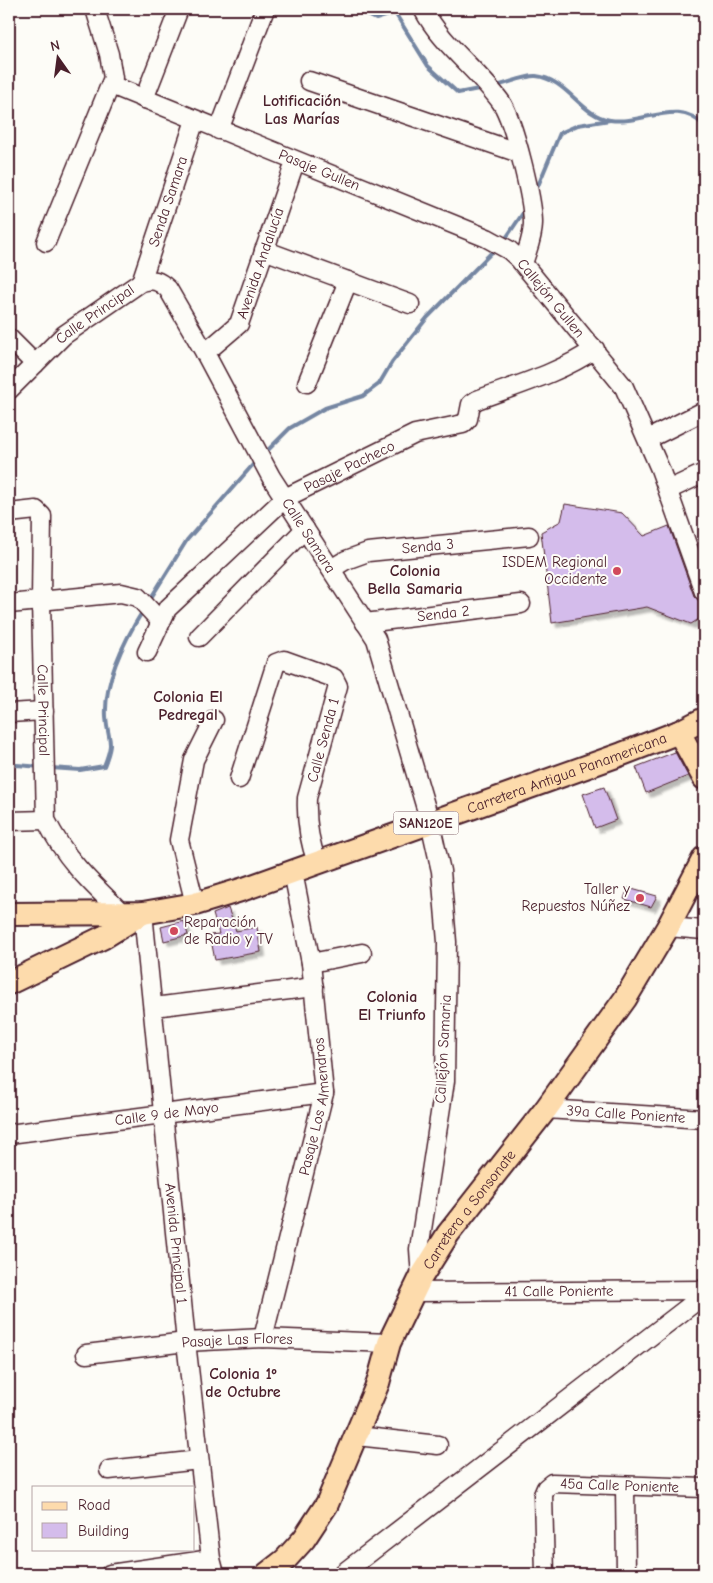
<svg xmlns="http://www.w3.org/2000/svg" width="713" height="1583" viewBox="0 0 713 1583" font-family="'Comic Neue',sans-serif">
<style>
.lines{fill:none;stroke-linecap:round;stroke-linejoin:round}
.stream{stroke:#7586a2;stroke-width:4}
.building{fill:#d4bceb;stroke:#4a1f2b;filter:url(#shadow)}
.minor-casing{stroke:#4a1f2b;stroke-width:21}
.major-casing{stroke:#4a1f2b;stroke-width:26}
.minor{stroke:#fdfcf7;stroke-width:18}
.major{stroke:#fddbac;stroke-width:22}
.poi-dot{fill:#d1495b;stroke:#fdfcf7;stroke-width:2}
.labels{text-anchor:middle;dominant-baseline:central;stroke-width:4;stroke-linejoin:round;paint-order:stroke}
.shield{fill:#fdfcf7;stroke:#806168;stroke-width:1}
.shield-label{font-size:14px;font-weight:bold;fill:#4a1f2b}
.street-label{font-size:15px;fill:#4a1f2b;stroke:#fdfcf7}
.poi-label{font-size:15px;fill:#4a1f2b;stroke:#fdfcf7;text-anchor:end}
.neighbourhood-label{font-size:16px;font-weight:bold;fill:#4a1f2b;stroke:#fdfcf7}
</style>
<defs>
<filter id="shadow"><feDropShadow dx="4.5" dy="4.5" stdDeviation="1" flood-color="#0004"/></filter>
</defs>
<rect width="100%" height="100%" fill="#fdfcf7"/>
<filter id="ink" filterUnits="userSpaceOnUse"><feTurbulence type="fractalNoise" baseFrequency=".02" numOctaves="2"/><feDisplacementMap in="SourceGraphic" scale="10" xChannelSelector="R" yChannelSelector="G"/><feConvolveMatrix kernelMatrix="1 2 1 2 8 2 1 2 1" color-interpolation-filters="sRGB"/></filter>
<g filter="url(#ink)">
<g class="lines">
<g class="stream">
<polyline points="355,9 376,19 395,13 428,66 458,93 484,88"/>
<path d="M495 86C506 84 527 75 536 76 567 79 581 116 610 120 643 125 679 97 704 126"/>
<polyline points="535,193 560,133 578,125 610,120"/>
<polyline points="504,241 525,210"/>
<polyline points="264,454 290,428 325,408 363,396 379,384 392,362 427,318 495,249"/>
<polyline points="149,601 187,540 257,460"/>
<polyline points="9,766 17,765 41,767"/>
<path d="M51 768 80 770 104 766C115 738 108 743 106 717 104 681 125 639 144 609"/>
</g>
</g>
<g class="building">
<polygon points="565,504 622,513 644,536 669,526 694,596 700,601 704,616 691,624 647,607 552,623 541,532 561,521"/>
<polygon points="675,752 688,776 646,793 636,767"/>
<polygon points="604,787 616,820 595,828 583,794"/>
<polygon points="628,888 657,896 651,907 624,899"/>
<polygon points="228,908 236,931 257,927 261,952 215,960 210,935 219,934 213,914"/>
<polygon points="184,921 188,935 164,941 161,927"/>
</g>
<g class="lines">
<defs>
<g id="minor">
<path d="M423 9C442 45 477 69 501 102 514 121 533 200 533 223 533 238 527 250 523 264"/>
<polyline points="309,81 519,153"/>
<path id="s1" d="M111 85 487 238 509 250 519 259 624 387 660 469 704 592"/>
<polyline points="144,99 179,9"/>
<polyline points="219,130 265,9"/>
<polyline points="46,242 113,78 109,54 95,9"/>
<polyline points="264,250 410,304"/>
<path id="s2" d="M141 282 195 120"/>
<polyline points="9,338 35,364"/>
<path id="s3" d="M205 353 239 324 295 162"/>
<polyline points="307,383 348,281"/>
<path id="s4" d="M9 390 64 335 141 282C154 279 158 280 168 289L205 353 271 477 376 639 430 822 441 871 447 942 445 1081 419 1249 421 1277"/>
<polyline points="648,439 704,411"/>
<polyline points="668,490 704,473"/>
<path id="s5" d="M9 513 36 510 42 516 41 601 46 820C65 859 91 883 122 913"/>
<path id="s6" d="M331 569 346 560 368 552 529 536"/>
<polyline points="9,604 121,593 138,597 161,622"/>
<path id="s7" d="M365 623 521 604"/>
<polyline points="199,637 305,529"/>
<path id="s8" d="M147 652 167 609 285 498 415 434 463 424 468 419 471 404 477 400C517 385 560 373 595 349"/>
<polyline points="9,713 44,711"/>
<path d="M239 779 276 663 284 660 334 678 338 686 307 798C306 821 309 841 317 862"/>
<polyline points="9,821 46,820"/>
<polyline points="195,904 179,840 194,760 214,720"/>
<path id="s9" d="M143 913 186 1342 211 1559 215 1574"/>
<polyline points="668,927 704,930"/>
<polyline points="311,963 362,953"/>
<polyline points="154,1007 314,987"/>
<path id="s10" d="M546 1109 704 1119"/>
<path id="s11" d="M9 1134 324 1093"/>
<path id="s12" d="M414 1292 704 1290"/>
<path id="s13" d="M263 1338 324 1093 311 963 293 872"/>
<path id="s14" d="M86 1354 186 1342 263 1338 389 1343"/>
<polyline points="357,1436 438,1445"/>
<polyline points="109,1470 199,1460"/>
<polyline points="625,1487 626,1574"/>
<polyline points="110,1574 211,1559"/>
<polyline points="342,1574 704,1295"/>
<path id="s15" d="M545 1574 543 1495 546 1488 552 1483 704 1488"/>
</g>
<g id="major">
<polyline points="679,732 704,778"/>
<path id="s16" d="M9 914 143 913 195 904 244 889 622 754 679 732 704 719"/>
<polyline points="9,983 104,937 143,913"/>
<path id="s17" d="M267 1574 285 1560 304 1539 327 1504 378 1383 389 1343 421 1277 448 1234 546 1109 625 999 668 927 704 858"/>
</g>
</defs>
<use href="#minor" class="minor-casing"/>
<use href="#major" class="major-casing"/>
<use href="#minor" class="minor"/>
<use href="#major" class="major"/>
</g>
</g>
<g class="poi-dot">
<circle cx="617" cy="571" r="5"/>
<circle cx="640" cy="898" r="5"/>
<circle cx="174" cy="931" r="5"/>
</g>
<g class="labels">
<rect class="shield" x="393.5" y="811.5" width="65" height="23" rx="4"/>
<g class="shield-label">
<text x="426" y="823">SAN120E</text>
</g>
<g class="street-label">
<text stroke="none"><textPath href="#s1" startOffset="225">Pasaje Gullen</textPath></text>
<text stroke="none"><textPath href="#s2" startOffset="85">Senda Samara</textPath></text>
<text stroke="none"><textPath href="#s3" startOffset="109">Avenida Andalucía</textPath></text>
<text stroke="none"><textPath href="#s1" startOffset="495">Callejón Gullen</textPath></text>
<text stroke="none"><textPath href="#s4" startOffset="115">Calle Principal</textPath></text>
<text stroke="none"><textPath href="#s8" startOffset="281">Pasaje Pacheco</textPath></text>
<text stroke="none"><textPath href="#s4" startOffset="485">Calle Samara</textPath></text>
<text stroke="none"><textPath href="#s6" startOffset="101">Senda 3</textPath></text>
<text stroke="none"><textPath href="#s7" startOffset="79">Senda 2</textPath></text>
<text stroke="none"><textPath href="#s5" startOffset="230">Calle Principal</textPath></text>
<text transform="translate(323 740) rotate(-75)">Calle Senda 1</text>
<text stroke="none"><textPath href="#s16" startOffset="581">Carretera Antigua Panamericana</textPath></text>
<text transform="translate(443 1049) rotate(-87)">Callejón Samaria</text>
<text stroke="none"><textPath href="#s13" startOffset="238">Pasaje Los Almendros</textPath></text>
<text stroke="none"><textPath href="#s11" startOffset="159">Calle 9 de Mayo</textPath></text>
<text stroke="none"><textPath href="#s10" startOffset="80">39a Calle Poniente</textPath></text>
<text stroke="none"><textPath href="#s17" startOffset="422">Carretera a Sonsonate</textPath></text>
<text stroke="none"><textPath href="#s9" startOffset="332">Avenida Principal 1</textPath></text>
<text stroke="none"><textPath href="#s12" startOffset="145">41 Calle Poniente</textPath></text>
<text stroke="none"><textPath href="#s14" startOffset="152">Pasaje Las Flores</textPath></text>
<text stroke="none"><textPath href="#s15" startOffset="162">45a Calle Poniente</textPath></text>
</g>
<g class="poi-label">
<text x="607" y="562">ISDEM Regional<tspan x="607" dy="17">Occidente</tspan></text>
<text x="630" y="889">Taller y<tspan x="630" dy="17">Repuestos Núñez</tspan></text>
<text x="184" y="922" text-anchor="start">Reparación<tspan x="184" dy="17">de Radio y TV</tspan></text>
</g>
<g class="neighbourhood-label">
<text x="302" y="101">Lotificación<tspan x="302" dy="18">Las Marías</tspan></text>
<text x="415" y="571">Colonia<tspan x="415" dy="18">Bella Samaria</tspan></text>
<text x="188" y="697">Colonia El<tspan x="188" dy="18">Pedregal</tspan></text>
<text x="392" y="997">Colonia<tspan x="392" dy="18">El Triunfo</tspan></text>
<text x="243" y="1374">Colonia 1º<tspan x="243" dy="18">de Octubre</tspan></text>
</g>
</g>
<rect width="713" height="1583" fill="none" stroke="#fdfcf7" stroke-width="30"/>
<rect x="15" y="15" width="683" height="1553" fill="none" stroke="#4a1f2b" stroke-width="2" filter="url(#ink)"/>
<rect x="32" y="1486" width="162" height="65" fill="#fdfcf7" stroke="#b5a4a5"/>
<rect x="42" y="1502" width="25" height="8" fill="#fddbac" stroke="#b5a4a5"/>
<text x="78" y="1510" font-size="15" fill="#4a1f2b">Road</text>
<rect x="42" y="1523" width="25" height="15" fill="#d4bceb" stroke="#b5a4a5"/>
<text x="78" y="1536" font-size="15" fill="#4a1f2b">Building</text>
<g transform="translate(58 58) rotate(346)" stroke="#fdfcf7" stroke-width="4" paint-order="stroke">
<path d="M0-4L9 19L0 12L-9 19Z" fill="#4a1f2b"/>
<text y="-8" font-size="14" font-weight="bold" text-anchor="middle" fill="#4a1f2b">N</text>
</g>
</svg>
